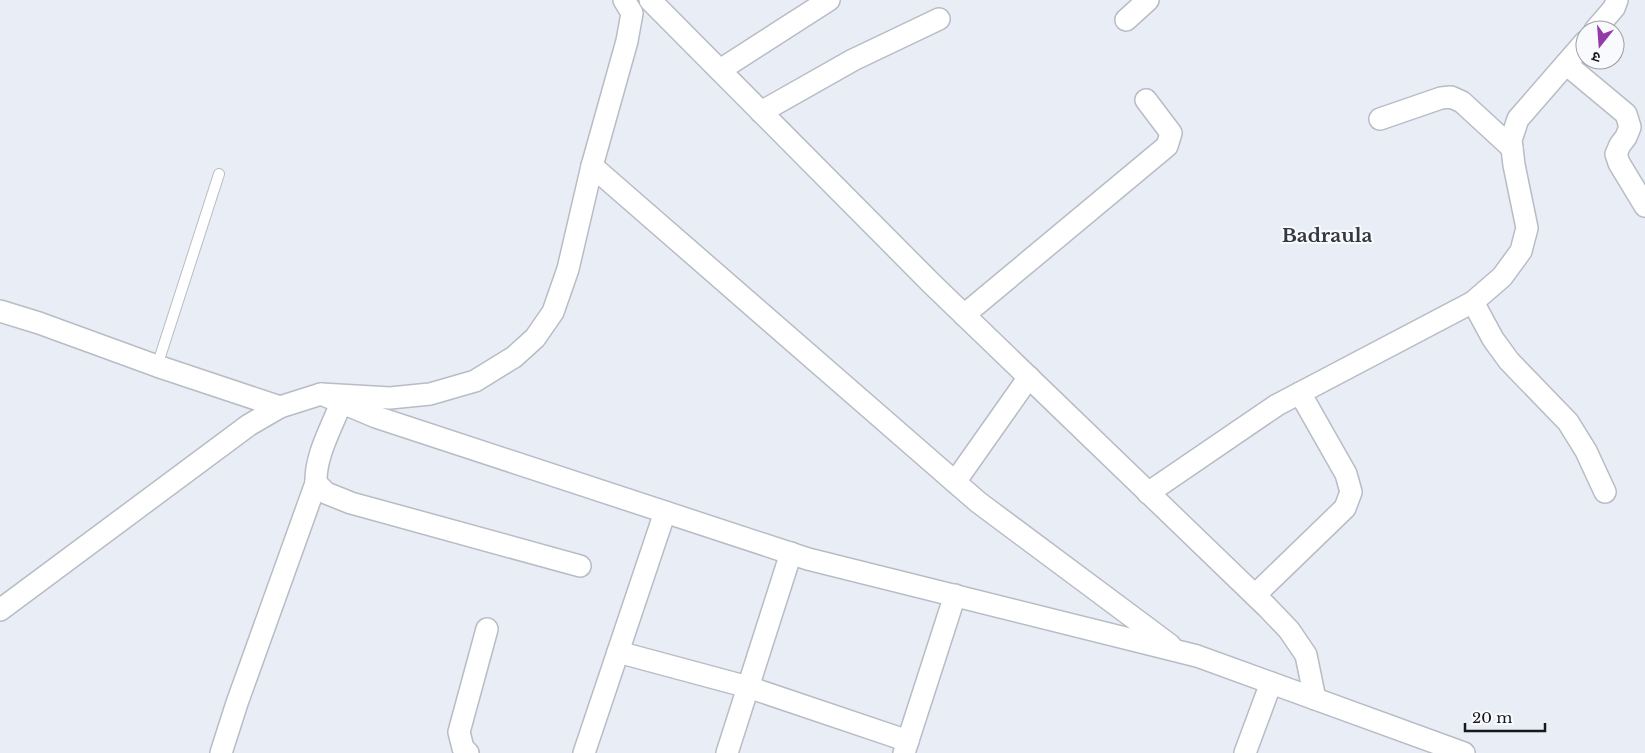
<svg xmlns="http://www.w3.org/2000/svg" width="1645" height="753" viewBox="0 0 1645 753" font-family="'Libre Baskerville','Noto Sans Devanagari',serif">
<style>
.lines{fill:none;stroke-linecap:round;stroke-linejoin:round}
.lane-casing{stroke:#b7bcc5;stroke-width:12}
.street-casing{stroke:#b7bcc5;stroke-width:24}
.lane{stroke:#fff;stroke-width:10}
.street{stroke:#fff;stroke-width:21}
.labels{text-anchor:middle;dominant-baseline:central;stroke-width:4;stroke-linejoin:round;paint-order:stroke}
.quarter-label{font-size:19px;font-weight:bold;fill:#34383f;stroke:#f8fafe}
</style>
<rect width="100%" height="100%" fill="#e8edf6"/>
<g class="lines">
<defs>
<polyline id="lane" points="157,366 219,174"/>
<g id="street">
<polyline points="650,0 932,284 1267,607 1289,630 1306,655 1315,699"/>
<polyline points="1126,20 1148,0"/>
<polyline points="1595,30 1614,8 1617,0"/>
<polyline points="1566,64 1626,114 1630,127 1626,137 1620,145 1616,154 1619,163 1645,206"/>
<polyline points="720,70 829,0"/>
<polyline points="761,112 853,60 939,19"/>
<polyline points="1380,119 1441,98 1451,97 1462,102 1512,148"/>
<polyline points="592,166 978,502 1170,645"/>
<polyline points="1473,302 1493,339 1509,361 1568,422 1586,451 1605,492"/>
<polyline points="0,311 39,323 157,366 280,407"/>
<polyline points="964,315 1167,146 1171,133 1146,100"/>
<polyline points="321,394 376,417 808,559 1197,656 1464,753"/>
<path d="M341 403C331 429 315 456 316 483L326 493 351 503 580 566"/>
<polyline points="955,482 1029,377"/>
<polyline points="1148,493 1277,405 1473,302 1502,277 1521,251 1527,228 1514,165 1511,140 1518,119 1585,42"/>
<polyline points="1255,595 1345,508 1351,492 1346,474 1300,393"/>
<polyline points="0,610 249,425 280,407 321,394 390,398 430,394 475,381 514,357 535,338 553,312 568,269 592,166 627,41 632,13 624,0"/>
<polyline points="618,652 748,687 908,741"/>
<polyline points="221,753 237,703 316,483"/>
<polyline points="468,753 463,748 459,732 487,629"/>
<polyline points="584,753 665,512"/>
<polyline points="727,753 791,553"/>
<polyline points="904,753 955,595"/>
<polyline points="1245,753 1271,683"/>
</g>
</defs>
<use href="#lane" class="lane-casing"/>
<use href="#street" class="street-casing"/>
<use href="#lane" class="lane"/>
<use href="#street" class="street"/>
</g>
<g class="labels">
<g class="quarter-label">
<text x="1327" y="235">Badraula</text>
</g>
</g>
<g transform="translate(1600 45) rotate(197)"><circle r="24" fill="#f8fafe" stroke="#9ea0a3"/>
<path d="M0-4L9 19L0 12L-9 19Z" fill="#923ba8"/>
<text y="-8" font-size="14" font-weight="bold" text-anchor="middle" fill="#16181b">उ</text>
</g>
<path d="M1465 723v8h80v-8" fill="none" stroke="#16181b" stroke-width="2.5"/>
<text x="1472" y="723" font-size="15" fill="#16181b" stroke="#f8fafe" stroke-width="4" paint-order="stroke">20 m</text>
</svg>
